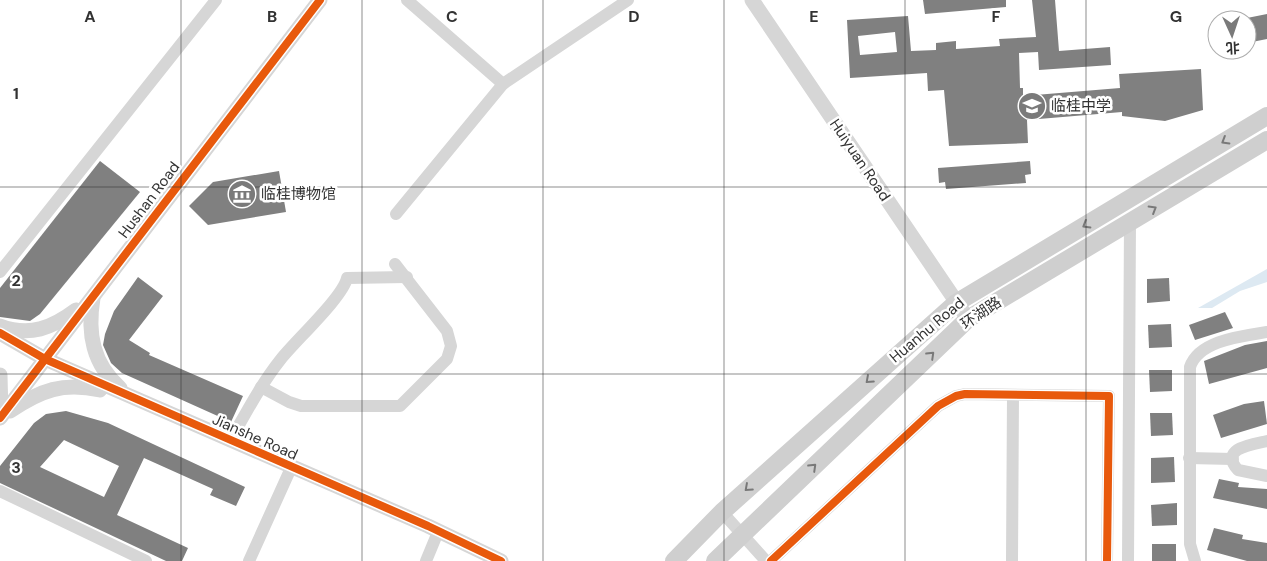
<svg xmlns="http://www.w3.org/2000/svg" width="1267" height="561" viewBox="0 0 1267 561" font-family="'DM Sans','Noto Sans SC',sans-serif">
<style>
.water{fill:#dde9f2}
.building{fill:#808080;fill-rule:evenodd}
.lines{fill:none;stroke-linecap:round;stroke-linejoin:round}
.minor{stroke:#d6d6d6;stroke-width:12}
.tertiary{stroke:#d6d6d6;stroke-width:15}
.secondary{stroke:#cfcfcf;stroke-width:18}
.cycleway-casing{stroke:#fff;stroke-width:11}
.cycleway{stroke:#e8590c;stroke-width:8}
.oneway{stroke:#797979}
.grid{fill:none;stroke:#323232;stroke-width:1;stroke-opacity:0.55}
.labels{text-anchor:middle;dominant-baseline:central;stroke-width:5;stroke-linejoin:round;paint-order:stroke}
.poi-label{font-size:15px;fill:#323232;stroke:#fff;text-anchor:start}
.street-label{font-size:15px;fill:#323232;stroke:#fff}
.grid-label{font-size:16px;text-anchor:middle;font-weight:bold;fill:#323232;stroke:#fff;stroke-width:5;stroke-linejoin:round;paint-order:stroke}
</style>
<rect width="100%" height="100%" fill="#fff"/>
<polygon class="water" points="1267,269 1267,282 1240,291 1212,308 1198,308"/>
<g class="building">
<polygon points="923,0 1006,0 1006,7 925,14"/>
<path d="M1032 0H1055L1059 51 1110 47 1111 65 1039 70 1038 52 1019 53 1020 88H1023V96L1120 88 1119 74 1201 69 1203 110 1165 121 1122 116V112L1027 120 1028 143 949 146 944 90 928 91 927 73 850 78 847 20 908 16 911 51 936 50V43L956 41V49L1000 46 999 39 1036 37ZM895 32 897 52 860 55 858 36Z"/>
<polygon points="1267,14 1267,39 1247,43 1247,18"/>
<polygon points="100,161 140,192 40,314 30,321 0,317 0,288"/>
<polygon points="1030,161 1031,174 1025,175 1026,183 946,189 945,182 939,183 938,168"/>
<polygon points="279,171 286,212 208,225 189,206 213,182"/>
<polygon points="138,277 163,296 129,340 150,353 149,355 243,396 231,422 122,373 111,363 103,345 105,334 114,311"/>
<polygon points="1169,278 1170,301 1147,303 1147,279"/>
<polygon points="1225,312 1233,328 1195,340 1189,325"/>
<polygon points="1171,324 1172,347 1149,348 1148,325"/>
<polygon points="1267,341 1267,368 1209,384 1204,361 1245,345"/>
<polygon points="1149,370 1172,370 1172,391 1150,392"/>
<polygon points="1264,401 1267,424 1221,438 1213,415 1244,404"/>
<path d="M66 411 108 423 245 487 236 506 210 495 213 489 144 458 117 515 188 548 182 561H166L0 483V466L34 423 46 414ZM64 440 119 466 104 497 40 467Z"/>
<polygon points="1150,413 1172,413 1173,435 1151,436"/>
<polygon points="1174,457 1175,482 1151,483 1151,458"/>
<polygon points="1219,479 1239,483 1238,487 1267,489 1267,509 1213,498"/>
<polygon points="1177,503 1177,525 1152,526 1151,505"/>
<polygon points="1214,528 1243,535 1242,539 1267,543 1267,561 1247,561 1207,550"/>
<rect x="1152" y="544" width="24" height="17"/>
</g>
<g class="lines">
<g class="minor">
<polyline points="407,0 503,84"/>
<polyline points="396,214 503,84 628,0"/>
<polyline points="0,272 216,0"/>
<polyline points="261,387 289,402 301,406 400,406 447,359 451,346 447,331 395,264"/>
<path d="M230 441C246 413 261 384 281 359 296 340 343 297 347 278L407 277"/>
<path d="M1267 441C1254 444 1218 448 1238 470L1267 476"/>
<polyline points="1189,458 1233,459"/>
<polyline points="0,491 146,561"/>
<polyline points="722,512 766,561"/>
<polyline points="249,561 291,468"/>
<polyline points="426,561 438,532"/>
<polyline points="771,561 938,406 956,396 965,394 1109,396 1107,561"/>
<polyline points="1012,561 1013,395"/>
<polyline points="1128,561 1130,223"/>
<path d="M1195 561 1190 544V367C1199 340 1243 336 1267 332"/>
</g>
<g class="tertiary">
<polyline points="752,0 968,319"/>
<path d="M93 298C87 334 93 364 120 388"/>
<path d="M0 326C30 337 52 328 76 310"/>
<polyline points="0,333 45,359 428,526 501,561"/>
<polyline points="0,375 1,416"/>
<path d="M10 411C41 390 63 382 100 390"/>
<polyline points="0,418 320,0"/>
</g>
<g class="secondary">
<polyline points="674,561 722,512 956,303 1267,116"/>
<polyline points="715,561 968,319 1267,140"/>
</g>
<defs>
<g id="cycleway">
<polyline points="0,333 45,359 428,526 501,561"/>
<polyline points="0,418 320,0"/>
<polyline points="771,561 938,406 956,396 965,394 1109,396 1107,561"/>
</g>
</defs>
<use href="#cycleway" class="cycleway-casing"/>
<use href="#cycleway" class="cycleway"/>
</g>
<defs><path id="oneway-chevron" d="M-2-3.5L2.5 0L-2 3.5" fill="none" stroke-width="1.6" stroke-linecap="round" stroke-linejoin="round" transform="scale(1.25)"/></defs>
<g class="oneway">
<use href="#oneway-chevron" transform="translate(1225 141) rotate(149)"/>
<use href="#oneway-chevron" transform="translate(1153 209) rotate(-31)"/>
<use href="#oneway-chevron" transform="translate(1086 225) rotate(149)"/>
<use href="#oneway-chevron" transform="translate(931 355) rotate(-44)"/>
<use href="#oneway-chevron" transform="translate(869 380) rotate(138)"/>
<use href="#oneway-chevron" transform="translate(813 467) rotate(-44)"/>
<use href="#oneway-chevron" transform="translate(748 488) rotate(138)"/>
</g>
<path class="grid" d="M181 0V561M362 0V561M543 0V561M724 0V561M905 0V561M1086 0V561M0 187H1267M0 374H1267"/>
<defs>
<symbol id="school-disc" viewBox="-11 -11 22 22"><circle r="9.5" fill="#7a7a7a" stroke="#fff"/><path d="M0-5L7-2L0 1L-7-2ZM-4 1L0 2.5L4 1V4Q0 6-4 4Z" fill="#fff"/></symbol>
<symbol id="museum-disc" viewBox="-11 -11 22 22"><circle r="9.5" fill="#7a7a7a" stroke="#fff"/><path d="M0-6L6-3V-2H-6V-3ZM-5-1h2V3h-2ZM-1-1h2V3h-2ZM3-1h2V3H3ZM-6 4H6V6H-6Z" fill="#fff"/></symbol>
</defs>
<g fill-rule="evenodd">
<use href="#school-disc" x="1016" y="90" width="32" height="32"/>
<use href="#museum-disc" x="226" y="178" width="32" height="32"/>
</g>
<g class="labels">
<g class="poi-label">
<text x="1051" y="106">临桂中学</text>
<text x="261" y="194">临桂博物馆</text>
</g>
<g class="street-label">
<text transform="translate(860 160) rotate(56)">Huiyuan Road</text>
<text transform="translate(149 200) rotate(-53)">Hushan Road</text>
<text transform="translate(981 313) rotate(-34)">环湖路</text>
<text transform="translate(927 330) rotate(-40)">Huanhu Road</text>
<text transform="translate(255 437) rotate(24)">Jianshe Road</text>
</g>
</g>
<g class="grid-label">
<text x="90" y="22">A</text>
<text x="272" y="22">B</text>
<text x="452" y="22">C</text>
<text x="634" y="22">D</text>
<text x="814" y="22">E</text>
<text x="996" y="22">F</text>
<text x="1176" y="22">G</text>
<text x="16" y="99">1</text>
<text x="16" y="286">2</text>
<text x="16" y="473">3</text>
</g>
<g transform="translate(1232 35) rotate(177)"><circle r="24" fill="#ffffff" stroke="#adadad"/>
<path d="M0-4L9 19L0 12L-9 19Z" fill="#7a7a7a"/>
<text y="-8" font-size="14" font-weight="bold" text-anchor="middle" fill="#323232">北</text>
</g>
</svg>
